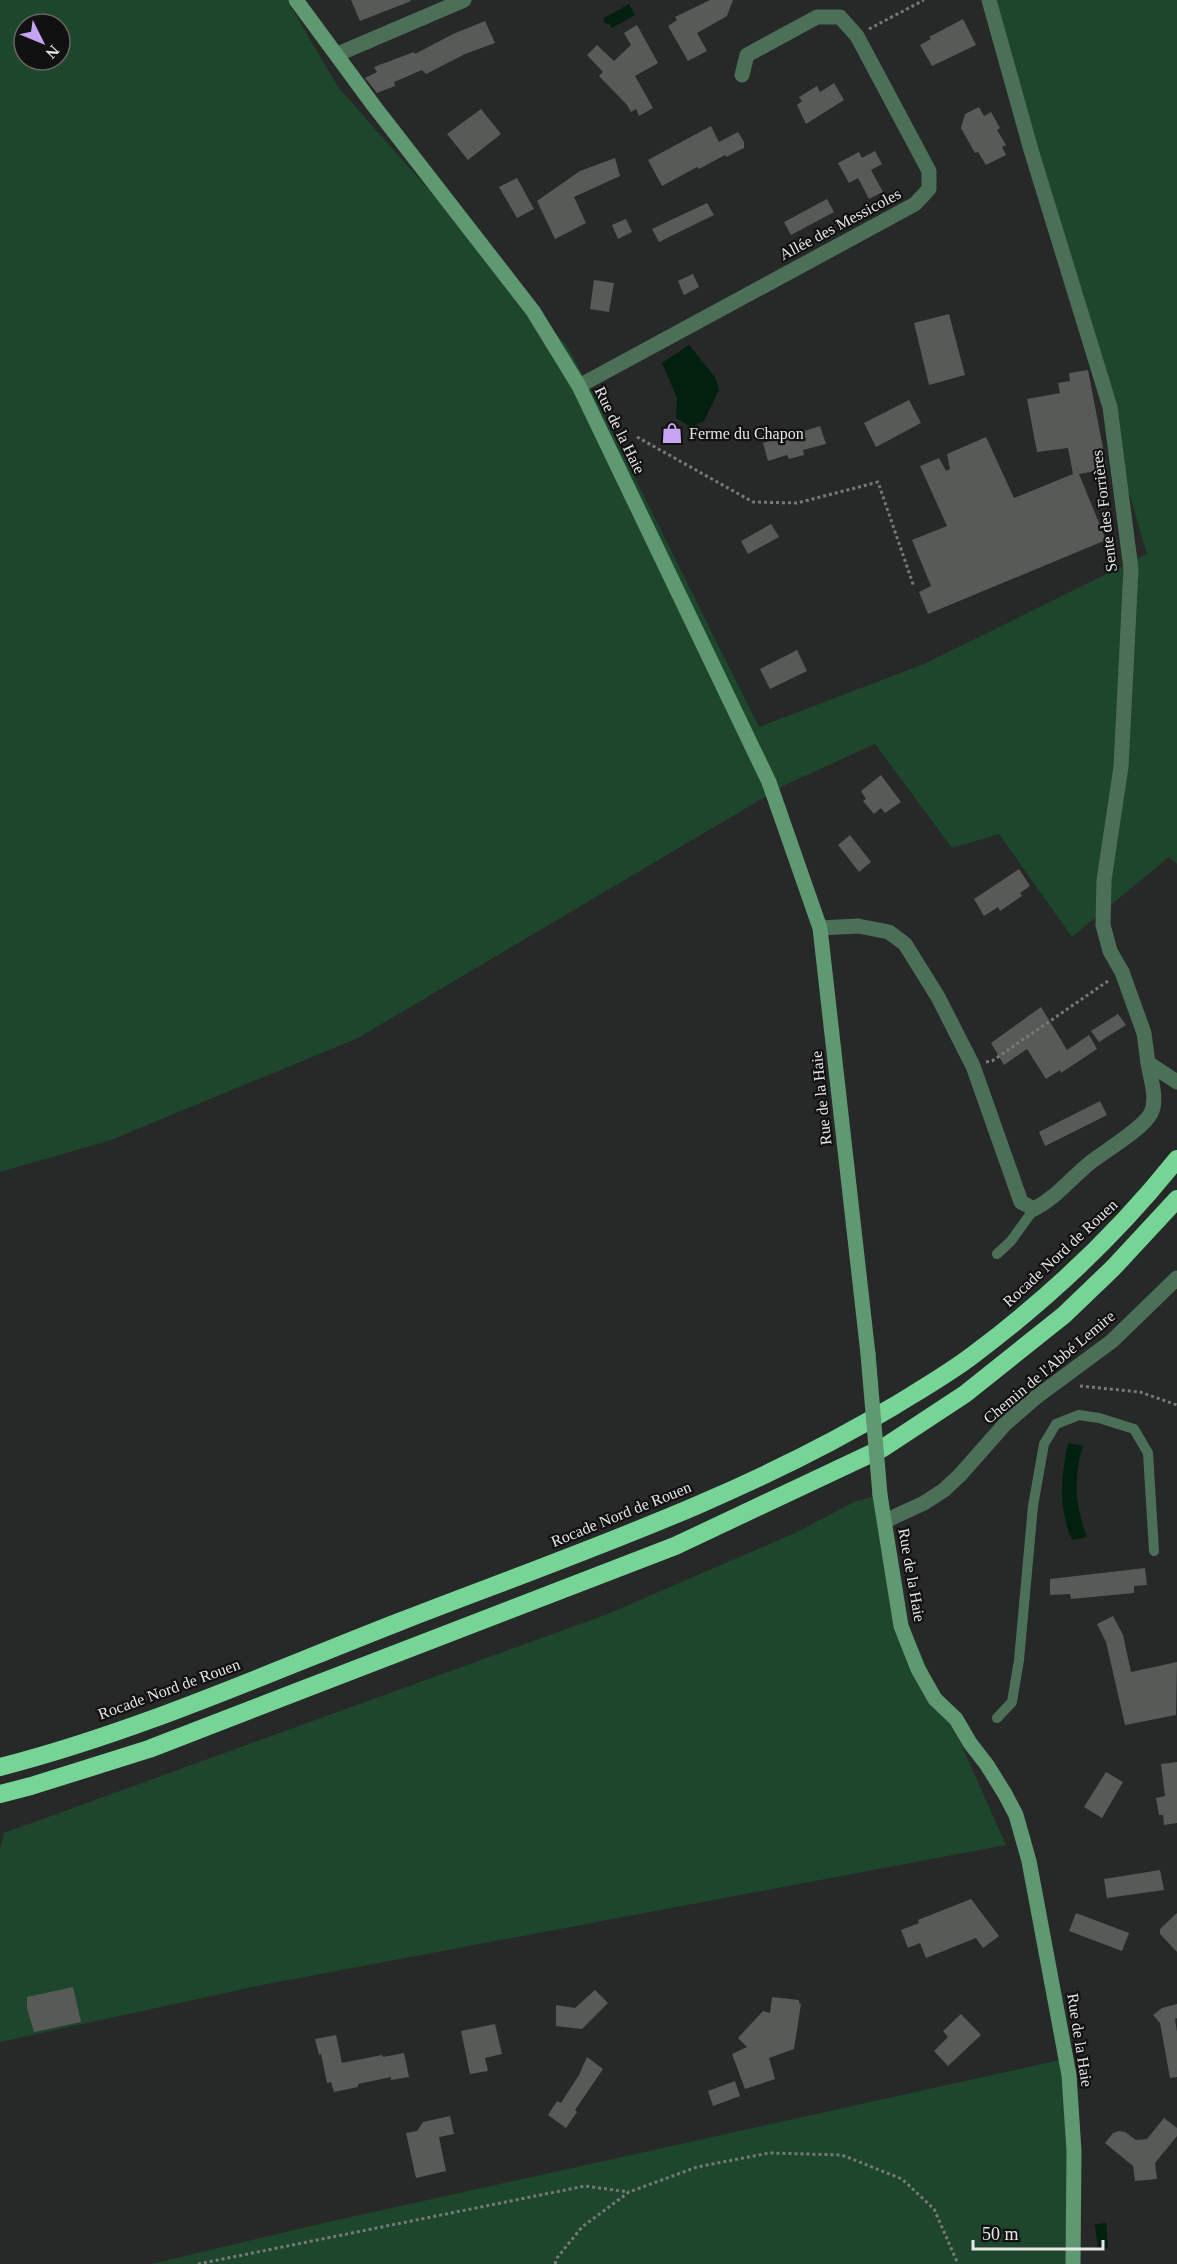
<svg xmlns="http://www.w3.org/2000/svg" width="1177" height="2264" viewBox="0 0 1177 2264" font-family="'Times New Roman',serif">
<style>
.green{fill:#1e462c;fill-rule:evenodd}
.water{fill:#01200e}
.building{fill:#585a58}
.lines{fill:none;stroke-linecap:round;stroke-linejoin:round}
.path{stroke:#767977;stroke-width:3;stroke-dasharray:3 3;stroke-linecap:butt}
.lane{stroke:#4c7057;stroke-width:10}
.street{stroke:#4c7057;stroke-width:15}
.secondary{stroke:#5e9971;stroke-width:15}
.highway{stroke:#77d497;stroke-width:18}
.secondary-bridge{stroke:#5e9971;stroke-width:15}
.labels{text-anchor:middle;dominant-baseline:central;stroke-width:4.5;stroke-linejoin:round;paint-order:stroke}
.street-label{font-size:16px;fill:#e5e7e6;stroke:#101110}
.poi-label{font-size:16px;fill:#e5e7e6;stroke:#101110;text-anchor:start}
</style>
<rect width="100%" height="100%" fill="#262927"/>
<g class="green">
<path d="M0 0H287L338 87 567 346 593 394 759 727 924 664 1147 554 985 0H1177V864L1169 857 1072 937 999 834 952 848 875 744 785 785 358 1038 111 1140 0 1172ZM24 24H60V60H24Z"/>
<polygon points="884,1493 903,1614 1006,1845 262,1985 0,2042 0,1849 4,1833 605,1615 795,1533 854,1502"/>
<polygon points="1064,2059 1073,2264 151,2264 328,2222"/>
</g>
<g class="water">
<polygon points="629,4 635,15 612,28 609,24 604,23 604,18"/>
<polygon points="689,345 715,377 719,390 704,421 691,427 676,418 677,398 662,363"/>
<path d="M1068 1443 1083 1446C1073 1477 1075 1507 1087 1537L1072 1540C1058 1508 1061 1477 1068 1443Z"/>
<polygon points="1106,2223 1108,2248 1098,2250 1095,2224"/>
</g>
<g class="building">
<polygon points="351,0 410,0 411,1 360,21"/>
<polygon points="710,0 733,0 727,16 697,33 707,51 688,61 668,26 677,20 675,17"/>
<polygon points="963,19 976,45 932,66 920,45 931,39 929,37"/>
<polygon points="485,21 495,43 465,54 426,74 422,70 394,82 395,86 377,93 365,78 377,72 374,67 414,52 415,54 453,34"/>
<polygon points="637,25 658,63 635,76 653,108 639,116 636,109 631,112 627,105 599,76 603,72 587,55 597,45 614,61 631,45 624,33"/>
<polygon points="834,83 844,100 806,124 797,105 802,101 799,97 817,86 820,92"/>
<polygon points="979,107 984,116 991,112 1000,128 997,130 1006,145 1002,147 1006,155 986,165 978,152 975,153 961,128 965,114"/>
<polygon points="481,109 501,134 468,160 447,134"/>
<polygon points="711,126 719,142 738,132 744,142 744,148 726,157 725,155 699,169 697,167 662,186 648,160"/>
<polygon points="875,151 882,164 871,170 883,192 869,199 858,178 849,183 838,163 859,152 862,158"/>
<polygon points="615,158 620,176 574,197 586,223 555,239 537,201 580,171"/>
<polygon points="517,178 534,209 517,218 499,187"/>
<polygon points="827,199 834,212 791,235 784,222"/>
<polygon points="707,203 714,215 659,242 652,229"/>
<polygon points="626,219 632,232 618,239 612,225"/>
<polygon points="693,274 699,287 684,295 678,281"/>
<polygon points="594,280 614,283 609,312 590,309"/>
<polygon points="949,314 965,375 929,385 914,323"/>
<polygon points="1088,370 1107,469 1079,474 1106,540 928,614 919,592 931,586 912,540 947,526 920,466 939,458 946,471 950,469 947,454 986,437 1014,498 1073,474 1068,448 1037,452 1027,399 1060,393 1058,383 1070,381 1069,373"/>
<polygon points="909,400 921,423 876,447 864,423"/>
<polygon points="820,426 826,444 803,450 804,455 789,459 787,455 768,461 763,443 777,438 775,435 797,429 798,433"/>
<polygon points="771,524 779,537 748,554 741,541"/>
<polygon points="797,650 807,671 770,689 760,669"/>
<polygon points="881,775 901,802 885,813 881,808 874,814 863,801 866,799 861,791"/>
<polygon points="850,835 871,862 859,872 838,845"/>
<polygon points="1019,869 1030,886 1020,893 1022,896 1000,911 998,907 984,916 974,899"/>
<polygon points="1041,1007 1067,1050 1089,1035 1097,1049 1061,1073 1060,1070 1046,1079 1027,1049 1004,1065 991,1043"/>
<polygon points="1118,1014 1126,1025 1099,1042 1091,1031"/>
<polygon points="1100,1101 1107,1115 1045,1146 1039,1132"/>
<polygon points="1145,1568 1147,1585 1134,1586 1134,1593 1071,1599 1070,1594 1050,1595 1050,1579"/>
<polygon points="1113,1616 1123,1635 1131,1672 1177,1662 1176,1715 1125,1725 1106,1642 1097,1624"/>
<polygon points="1177,1762 1177,1823 1164,1825 1163,1815 1159,1815 1156,1798 1165,1796 1161,1764"/>
<polygon points="1106,1772 1123,1782 1102,1818 1084,1807"/>
<polygon points="1160,1870 1164,1890 1107,1898 1104,1879"/>
<polygon points="971,1899 999,1936 983,1948 976,1938 926,1958 920,1943 908,1948 901,1930 919,1923 918,1920"/>
<polygon points="1076,1913 1129,1933 1122,1951 1069,1931"/>
<polygon points="1177,1913 1177,1952 1160,1934 1160,1929"/>
<polygon points="73,1987 81,2022 34,2032 27,2008 27,1997"/>
<polygon points="595,1990 608,2003 582,2029 556,2026 556,2005 575,2008"/>
<polygon points="772,1997 799,2000 799,2003 801,2004 794,2049 769,2058 775,2079 745,2089 732,2054 747,2047 738,2038 763,2011 770,2013"/>
<polygon points="1177,2004 1177,2018 1175,2019 1177,2032 1177,2077 1170,2078 1160,2023 1153,2015 1162,2008"/>
<polygon points="961,2014 981,2035 948,2066 934,2051 948,2037 943,2031"/>
<polygon points="495,2024 502,2054 485,2058 488,2071 470,2074 461,2031"/>
<polygon points="336,2035 342,2063 382,2055 383,2057 404,2053 409,2077 391,2080 391,2077 358,2084 358,2087 334,2092 331,2082 327,2083 321,2054 319,2055 315,2039"/>
<polygon points="587,2057 603,2069 575,2110 577,2112 566,2128 548,2115 557,2101 561,2103 579,2075"/>
<polygon points="735,2081 740,2096 713,2106 708,2091"/>
<polygon points="450,2116 454,2134 439,2137 446,2171 416,2178 406,2133 417,2131 423,2122"/>
<polygon points="1164,2118 1177,2128 1177,2136 1155,2163 1157,2179 1135,2181 1133,2166 1105,2143 1113,2133 1119,2131 1125,2132 1136,2140 1147,2139"/>
</g>
<g class="lines">
<g class="path">
<polyline points="869,29 924,0"/>
<polyline points="637,437 753,502 797,503 878,482 914,587"/>
<polyline points="986,1062 992,1061 1108,981"/>
<polyline points="1080,1386 1140,1392 1177,1405"/>
<polyline points="198,2264 585,2186 629,2192"/>
<polyline points="555,2264 557,2258 582,2227 629,2192 697,2167 769,2153 842,2155 902,2179 934,2209 958,2264"/>
</g>
<g class="lane">
<polyline points="997,1254 1011,1241 1034,1209"/>
<polyline points="997,1718 1012,1702 1019,1660 1033,1506 1044,1444 1056,1424 1079,1415 1099,1418 1134,1429 1148,1453 1154,1551"/>
</g>
<g class="street">
<polyline points="989,0 1031,150 1110,407 1131,569 1121,767 1104,880 1103,925 1110,951 1122,972 1144,1033 1148,1063 1177,1082"/>
<polyline points="338,54 464,0"/>
<polyline points="579,386 915,204 929,189 929,171 857,36 840,17 817,17 747,55 742,75"/>
<path d="M820 928 858 926 889 932 905 944 938 997 973 1066 1021 1202 1034 1209C1057 1197 1071 1178 1091 1162 1105 1151 1144 1128 1151 1113 1158 1099 1150 1077 1148 1063"/>
<polyline points="885,1521 924,1503 944,1490 960,1475 1005,1424 1035,1398 1112,1341 1177,1278"/>
</g>
<g class="secondary">
<polyline points="296,0 374,106 533,311 579,386 769,782 820,928 868,1354"/>
<polyline points="880,1495 901,1626 918,1669 935,1699 956,1719 970,1743 987,1765 1005,1794 1016,1815 1029,1861 1069,2075 1074,2151 1073,2264"/>
</g>
<g class="highway">
<path d="M0 1767C137 1732 268 1673 399 1622 566 1557 740 1499 894 1406 920 1390 948 1374 973 1355 1049 1298 1118 1233 1177 1159"/>
<polyline points="0,1794 31,1786 149,1749 675,1546 883,1448 965,1394 1064,1315 1113,1268 1177,1199"/>
</g>
<polyline class="secondary-bridge" points="868,1354 880,1495"/>
</g>
<defs>
<symbol id="shop-bare" viewBox="-9 -9 18 18"><path d="M-5-2.5h2.3a2.7 3.5 0 0 1 5.4 0H5L5.5 6h-11ZM-1.5-2.5h3a1.5 2.3 0 0 0-3 0Z" fill="#c6a6f0" stroke="#101110" stroke-width="2.5" paint-order="stroke"/></symbol>
</defs>
<g fill-rule="evenodd">
<use href="#shop-bare" x="657" y="418" width="30" height="30"/>
</g>
<g class="labels">
<g class="street-label">
<text transform="translate(840 224) rotate(-28)">Allée des Messicoles</text>
<text transform="translate(620 430) rotate(64)">Rue de la Haie</text>
<text transform="translate(1104 511) rotate(-97)">Sente des Forrières</text>
<text transform="translate(821 1098) rotate(-96)">Rue de la Haie</text>
<text transform="translate(1060 1253) rotate(-43)">Rocade Nord de Rouen</text>
<text transform="translate(1049 1367) rotate(-40)">Chemin de l'Abbé Lemire</text>
<text transform="translate(621 1514) rotate(-22)">Rocade Nord de Rouen</text>
<text transform="translate(912 1575) rotate(80)">Rue de la Haie</text>
<text transform="translate(169 1689) rotate(-20)">Rocade Nord de Rouen</text>
<text transform="translate(1080 2040) rotate(81)">Rue de la Haie</text>
</g>
<g class="poi-label">
<text x="689" y="433">Ferme du Chapon</text>
</g>
</g>
<g transform="translate(42 42) rotate(133)"><circle r="28" fill="#101110" stroke="#656766" stroke-width="1.5"/>
<path d="M0-4.5L10 22L0 15L-10 22Z" fill="#c6a6f0"/>
<text y="-9" font-size="16" font-weight="bold" text-anchor="middle" fill="#e5e7e6">N</text>
</g>
<path d="M973 2240v9h130v-9" fill="none" stroke="#e5e7e6" stroke-width="3"/>
<text x="982" y="2240" font-size="18" fill="#e5e7e6" stroke="#101110" stroke-width="4.5" paint-order="stroke">50 m</text>
</svg>
